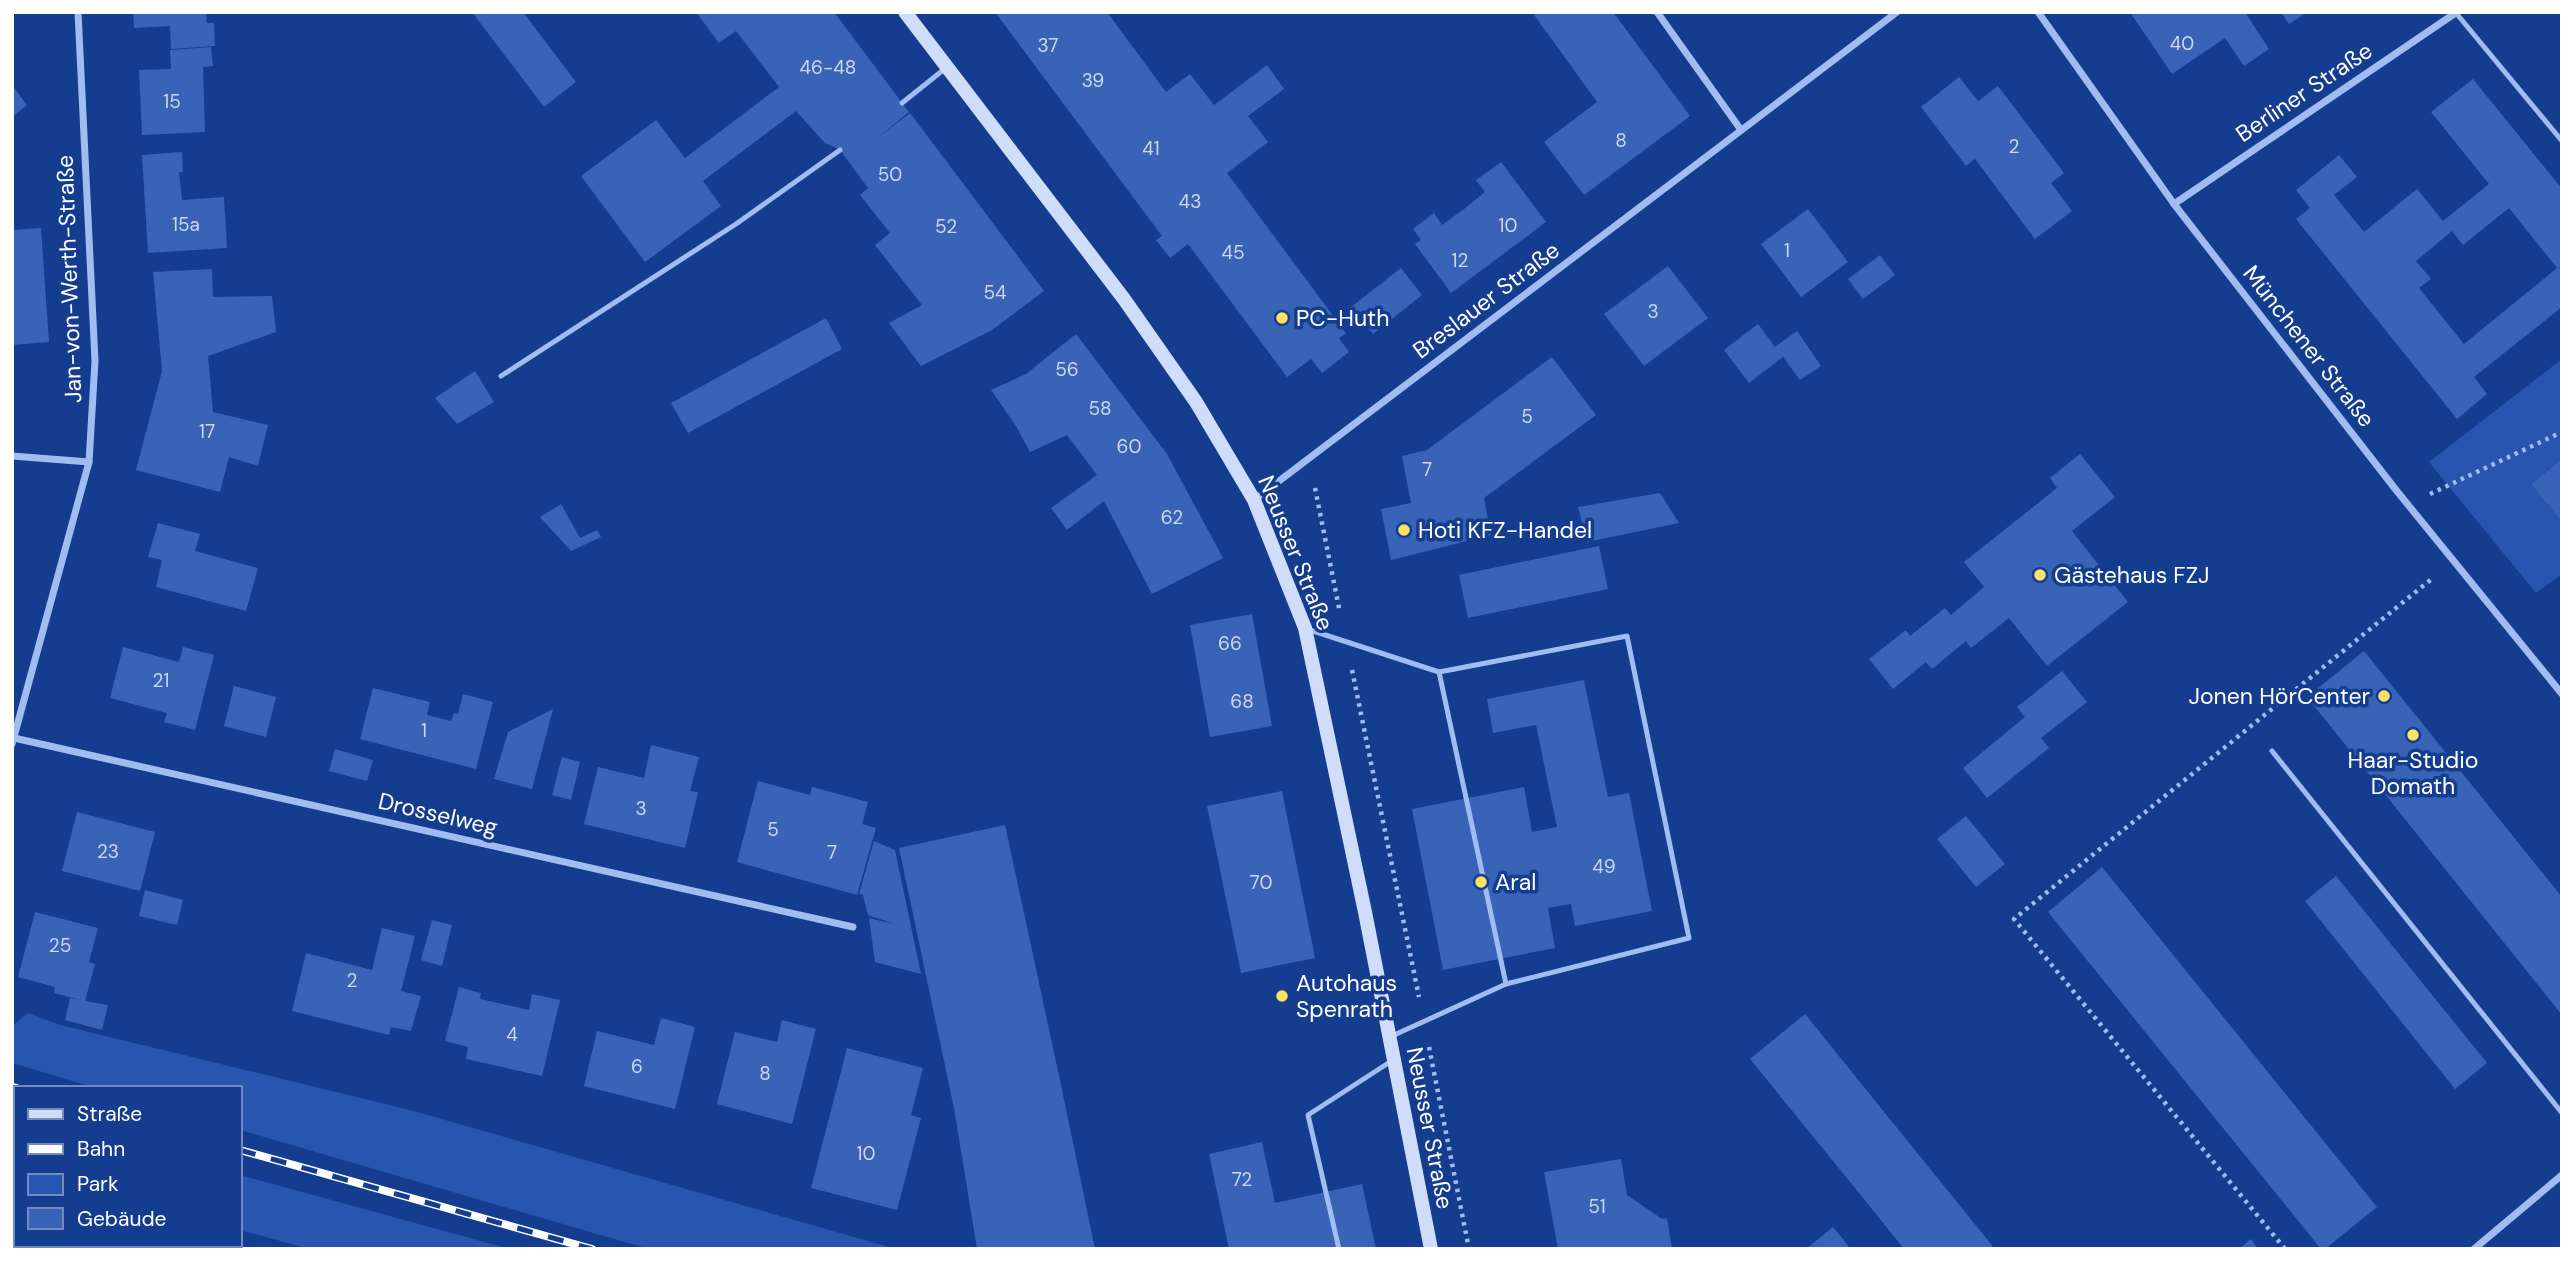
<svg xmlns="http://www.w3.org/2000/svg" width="2574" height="1261" viewBox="0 0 2574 1261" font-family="'DM Sans',sans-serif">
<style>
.green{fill:#2755af}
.building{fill:#3863b7;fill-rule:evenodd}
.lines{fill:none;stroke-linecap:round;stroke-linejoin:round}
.path{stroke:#a1bcf1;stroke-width:4.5;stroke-dasharray:3.5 5;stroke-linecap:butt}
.service{stroke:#a1bcf1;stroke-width:5}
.minor{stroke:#a1bcf1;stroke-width:7}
.secondary{stroke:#cfddfb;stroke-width:14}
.rail-casing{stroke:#fff;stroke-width:8}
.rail{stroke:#143d90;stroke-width:5;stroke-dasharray:16;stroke-linecap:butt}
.poi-dot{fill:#ffe260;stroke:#143d90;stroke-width:2.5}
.labels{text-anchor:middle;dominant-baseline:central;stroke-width:7;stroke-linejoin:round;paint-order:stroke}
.number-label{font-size:19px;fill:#cdd8ed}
.street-label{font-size:23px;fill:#fff;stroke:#143d90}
.poi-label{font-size:23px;fill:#fff;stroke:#143d90;text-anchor:start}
</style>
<rect width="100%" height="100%" fill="#143d90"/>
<g class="green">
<polygon points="2562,359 2562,459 2531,484 2562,522 2562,574 2536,593 2429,462"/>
<polygon points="28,1013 60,1025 410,1110 896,1249 650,1249 621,1241 240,1130 240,1088 96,1088 12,1063 12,1026"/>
<polygon points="240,1175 510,1249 309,1249 240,1230"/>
</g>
<g class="building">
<polygon points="133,12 206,12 207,23 214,23 215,46 171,49 170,26 134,28"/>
<polygon points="472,12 523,12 576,82 544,107"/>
<polygon points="696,12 834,12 909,112 876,139 910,113 1044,291 992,330 921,366 889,323 922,305 875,245 890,233 860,195 868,188 840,150 825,143 796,111 703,181 721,206 645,262 581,176 656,120 685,158 779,87 736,31 719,43"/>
<polygon points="995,12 1107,12 1166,92 1190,74 1214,105 1267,65 1284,89 1248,116 1268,142 1227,173 1346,333 1339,338 1349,352 1322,373 1311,359 1287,377 1188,244 1170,258 1156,240 1162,236"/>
<polygon points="1532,12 1613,12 1690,116 1584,195 1544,142 1597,102"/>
<polygon points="2130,12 2245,12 2269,49 2244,66 2225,38 2172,74"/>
<polygon points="2281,12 2307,12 2289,24"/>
<polygon points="211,47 213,66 203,67 205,132 142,135 139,70 171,69 170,50"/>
<polygon points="1959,77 1978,101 1998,86 2064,173 2051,183 2072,211 2035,239 1975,159 1966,166 1921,107"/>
<path d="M2473 79 2562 189V307L2474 377 2487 394 2457 419 2296 219 2310 208 2296 190 2339 155 2357 177 2334 195 2364 232 2417 189 2443 221 2489 184 2431 112ZM2509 208 2557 268 2464 344 2419 288 2431 279 2416 261 2452 231 2463 245Z"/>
<polygon points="12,85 27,105 12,117"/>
<polygon points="182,152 183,172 179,172 182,200 224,197 227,248 148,253 142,155"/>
<polygon points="1501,162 1546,222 1451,293 1415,244 1421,240 1413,229 1434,213 1442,225 1464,209 1485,192 1476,180"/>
<polygon points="1808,209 1848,262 1801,297 1761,244"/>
<polygon points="41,228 49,342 12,345 12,230"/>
<polygon points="1880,255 1895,275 1863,299 1848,279"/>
<polygon points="1668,266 1708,318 1644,366 1604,314"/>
<polygon points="1401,268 1422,295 1373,334 1351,307"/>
<polygon points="212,269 213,297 272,296 276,332 208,356 213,412 268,425 258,466 229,457 220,492 136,470 162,371 153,272"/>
<polygon points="826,318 842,349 688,433 671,403"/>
<polygon points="1758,324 1775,347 1797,331 1821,366 1800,380 1783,357 1749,383 1724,350"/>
<polygon points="1076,334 1167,454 1223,558 1152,594 1104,501 1067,530 1051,508 1097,475 1067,435 1030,452 1016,426 991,390 1026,374"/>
<polygon points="1552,357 1596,415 1484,498 1491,535 1391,560 1381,509 1411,503 1402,456 1427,450"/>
<polygon points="475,371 494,402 457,424 435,398"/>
<polygon points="2080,454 2115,497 2072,531 2128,602 2047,666 2009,618 1971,648 1966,641 1932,669 1926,662 1893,689 1869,659 1906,630 1910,636 1945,608 1951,615 1984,587 1964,562 2057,488 2050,478"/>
<polygon points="2562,459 2562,522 2531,484"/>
<polygon points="1660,493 1679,523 1587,542 1578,507"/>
<polygon points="561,504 580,538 597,530 601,537 571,551 540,517"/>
<polygon points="158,523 200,534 195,551 258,568 246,611 156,587 162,560 148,557"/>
<polygon points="1599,546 1608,589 1468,618 1459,575"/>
<polygon points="1252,614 1272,726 1210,737 1190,625"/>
<polygon points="123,647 179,662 183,647 214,655 195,730 164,722 167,713 110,698"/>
<polygon points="2364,651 2562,897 2562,1015 2307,697"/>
<polygon points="2062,671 2087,702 2041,738 2049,748 1987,798 1963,768 2025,717 2017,707"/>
<polygon points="1584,680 1608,797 1629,793 1652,911 1575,926 1571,904 1548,908 1555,948 1443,970 1412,809 1524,787 1532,832 1557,827 1536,725 1493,733 1487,699"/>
<polygon points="234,686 276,697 266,737 224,726"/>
<polygon points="373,688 430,702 427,715 451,721 454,713 458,714 463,694 493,702 476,769 360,739"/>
<polygon points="553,709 532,789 494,779 508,732"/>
<polygon points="651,745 699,757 690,791 698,792 685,848 584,824 598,767 644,778"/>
<polygon points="335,749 373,760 367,781 329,771"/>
<polygon points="562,757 580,762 571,800 552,795"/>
<polygon points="758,781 810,795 812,787 868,802 862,824 876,828 857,895 737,862"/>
<polygon points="1282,791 1315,958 1241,973 1207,806"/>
<polygon points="77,812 155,832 140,891 62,871"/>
<polygon points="1966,816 2005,864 1976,887 1937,839"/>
<polygon points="1005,825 1061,1085 1095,1249 977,1249 954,1108 899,848"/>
<polygon points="874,841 895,850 921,974 875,962 869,918 894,924 868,915 863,895 859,894"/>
<polygon points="2102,867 2377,1207 2325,1249 2321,1249 2048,912"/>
<polygon points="2336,876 2487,1063 2455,1089 2305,901"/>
<polygon points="145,890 183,900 177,925 139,916"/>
<polygon points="35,912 98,928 89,962 95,964 85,1001 108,1005 102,1030 65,1020 70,998 81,1000 54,993 55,987 18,977"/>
<polygon points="432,920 452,925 442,966 421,960"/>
<polygon points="382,928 415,936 401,991 421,996 411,1031 391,1027 389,1035 292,1011 306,953 372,970"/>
<polygon points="459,987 481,993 480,999 529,1010 532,994 560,1000 542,1076 466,1059 468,1047 445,1041"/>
<polygon points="1805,1014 1910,1144 1995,1249 1904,1249 1855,1188 1750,1059"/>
<polygon points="661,1018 695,1027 675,1109 584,1086 597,1031 654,1045"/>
<polygon points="782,1020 816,1029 792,1124 717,1104 735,1032 777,1042"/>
<polygon points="847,1048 923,1068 911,1115 921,1118 897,1210 811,1188"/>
<polygon points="1262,1142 1275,1203 1362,1184 1376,1249 1229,1249 1209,1154"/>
<polygon points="1621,1159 1627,1195 1662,1219 1667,1218 1672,1249 1558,1249 1544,1172"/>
<polygon points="1833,1227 1851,1249 1806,1249"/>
<polygon points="2251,1239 2258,1249 2239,1249"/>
</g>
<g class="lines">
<g class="path">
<polyline points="1315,488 1340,613"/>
<polyline points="2430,494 2562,432"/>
<polyline points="1352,670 1419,997"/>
<polyline points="1429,1047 1469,1249"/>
<polyline points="12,1185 16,1186"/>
<polyline points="230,1245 242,1249"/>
<polyline points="2285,1249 2014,919 2434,577"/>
</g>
<g class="service">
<polyline points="2456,13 2562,141"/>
<polyline points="902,103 947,67"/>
<polyline points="501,376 736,224 840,150"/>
<polyline points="1307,629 1439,672 1627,636 1689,938 1506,984 1392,1036"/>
<polyline points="1439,672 1506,984"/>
<polyline points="2272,751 2562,1113"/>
<polyline points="1339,1249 1308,1115 1393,1060"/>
</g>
<g class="minor">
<polyline points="1657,12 1741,130"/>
<polyline points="2038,12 2174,204 2396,490 2562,694"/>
<polyline points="2174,204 2457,12"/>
<polyline points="12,456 89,462"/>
<polyline points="1254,500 1897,12"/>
<polyline points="14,738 853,927"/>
<polyline points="12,744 89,462 95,361 78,12"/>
<polyline points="2474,1249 2562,1175"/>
</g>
<polyline class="secondary" points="905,12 1124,299 1196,402 1254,500 1305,628 1365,912 1431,1249"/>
<defs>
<g id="rail">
<polyline points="12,1087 16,1088"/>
<polyline points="240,1150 592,1249"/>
</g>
</defs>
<use href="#rail" class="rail-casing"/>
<use href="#rail" class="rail"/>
</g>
<g class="poi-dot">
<circle cx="1282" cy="318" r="7"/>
<circle cx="1404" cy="530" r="7"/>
<circle cx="2040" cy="575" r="7"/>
<circle cx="2384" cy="696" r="7"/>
<circle cx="2413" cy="735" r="7"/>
<circle cx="1481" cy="882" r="7"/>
<circle cx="1282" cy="996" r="7"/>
</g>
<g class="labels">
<g class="number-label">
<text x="2182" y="43">40</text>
<text x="1048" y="45">37</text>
<text x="828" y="67">46-48</text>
<text x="1093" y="80">39</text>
<text x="172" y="101">15</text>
<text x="1621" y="140">8</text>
<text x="2014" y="146">2</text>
<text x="1151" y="148">41</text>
<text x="890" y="174">50</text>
<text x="1190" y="201">43</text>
<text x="186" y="224">15a</text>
<text x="1508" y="225">10</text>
<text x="946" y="226">52</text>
<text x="1787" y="250">1</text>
<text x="1233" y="252">45</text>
<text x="1460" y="260">12</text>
<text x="995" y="292">54</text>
<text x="1653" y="311">3</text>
<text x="1067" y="369">56</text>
<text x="1100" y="408">58</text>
<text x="1527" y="416">5</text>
<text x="207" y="431">17</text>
<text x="1129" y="446">60</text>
<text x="1427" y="469">7</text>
<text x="1172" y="517">62</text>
<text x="1230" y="643">66</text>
<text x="161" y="680">21</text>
<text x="1242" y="701">68</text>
<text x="424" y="730">1</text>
<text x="641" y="808">3</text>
<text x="773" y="829">5</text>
<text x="108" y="851">23</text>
<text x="832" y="852">7</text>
<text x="1604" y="866">49</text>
<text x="1261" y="882">70</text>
<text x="60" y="945">25</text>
<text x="352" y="980">2</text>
<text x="512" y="1034">4</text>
<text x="637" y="1066">6</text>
<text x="765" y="1073">8</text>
<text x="866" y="1153">10</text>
<text x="1242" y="1179">72</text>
<text x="1597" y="1206">51</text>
</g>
<g class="street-label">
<text transform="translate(2304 92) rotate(-34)">Berliner Straße</text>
<text transform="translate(69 279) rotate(-92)">Jan-von-Werth-Straße</text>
<text transform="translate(1486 300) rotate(-37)">Breslauer Straße</text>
<text transform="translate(2309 346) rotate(52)">Münchener Straße</text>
<text transform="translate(1296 553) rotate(68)">Neusser Straße</text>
<text transform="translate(438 814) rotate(13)">Drosselweg</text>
<text transform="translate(1430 1128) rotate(79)">Neusser Straße</text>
</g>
<g class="poi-label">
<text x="1296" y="318">PC-Huth</text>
<text x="1418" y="530">Hoti KFZ-Handel</text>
<text x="2054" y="575">Gästehaus FZJ</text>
<text x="2370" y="696" text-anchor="end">Jonen HörCenter</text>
<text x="2413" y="760" text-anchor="middle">Haar-Studio<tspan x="2413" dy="26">Domath</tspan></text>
<text x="1495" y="882">Aral</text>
<text x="1296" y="983">Autohaus<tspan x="1296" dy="26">Spenrath</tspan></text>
</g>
</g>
<rect width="2574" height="1261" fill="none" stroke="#ffffff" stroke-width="28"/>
<rect x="14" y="1086" width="228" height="161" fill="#143d90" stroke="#728bbc" stroke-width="2"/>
<rect x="28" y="1109" width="35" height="10" fill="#cfddfb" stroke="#728bbc" stroke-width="2"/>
<text x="77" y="1121" font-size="21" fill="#ffffff">Straße</text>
<rect x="28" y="1144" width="35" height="10" fill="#ffffff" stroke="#728bbc" stroke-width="2"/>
<text x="77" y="1156" font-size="21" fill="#ffffff">Bahn</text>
<rect x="28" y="1174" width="35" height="21" fill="#2755af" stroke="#728bbc" stroke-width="2"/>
<text x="77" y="1191" font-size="21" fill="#ffffff">Park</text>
<rect x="28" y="1208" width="35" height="21" fill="#3863b7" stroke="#728bbc" stroke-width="2"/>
<text x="77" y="1226" font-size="21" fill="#ffffff">Gebäude</text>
</svg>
